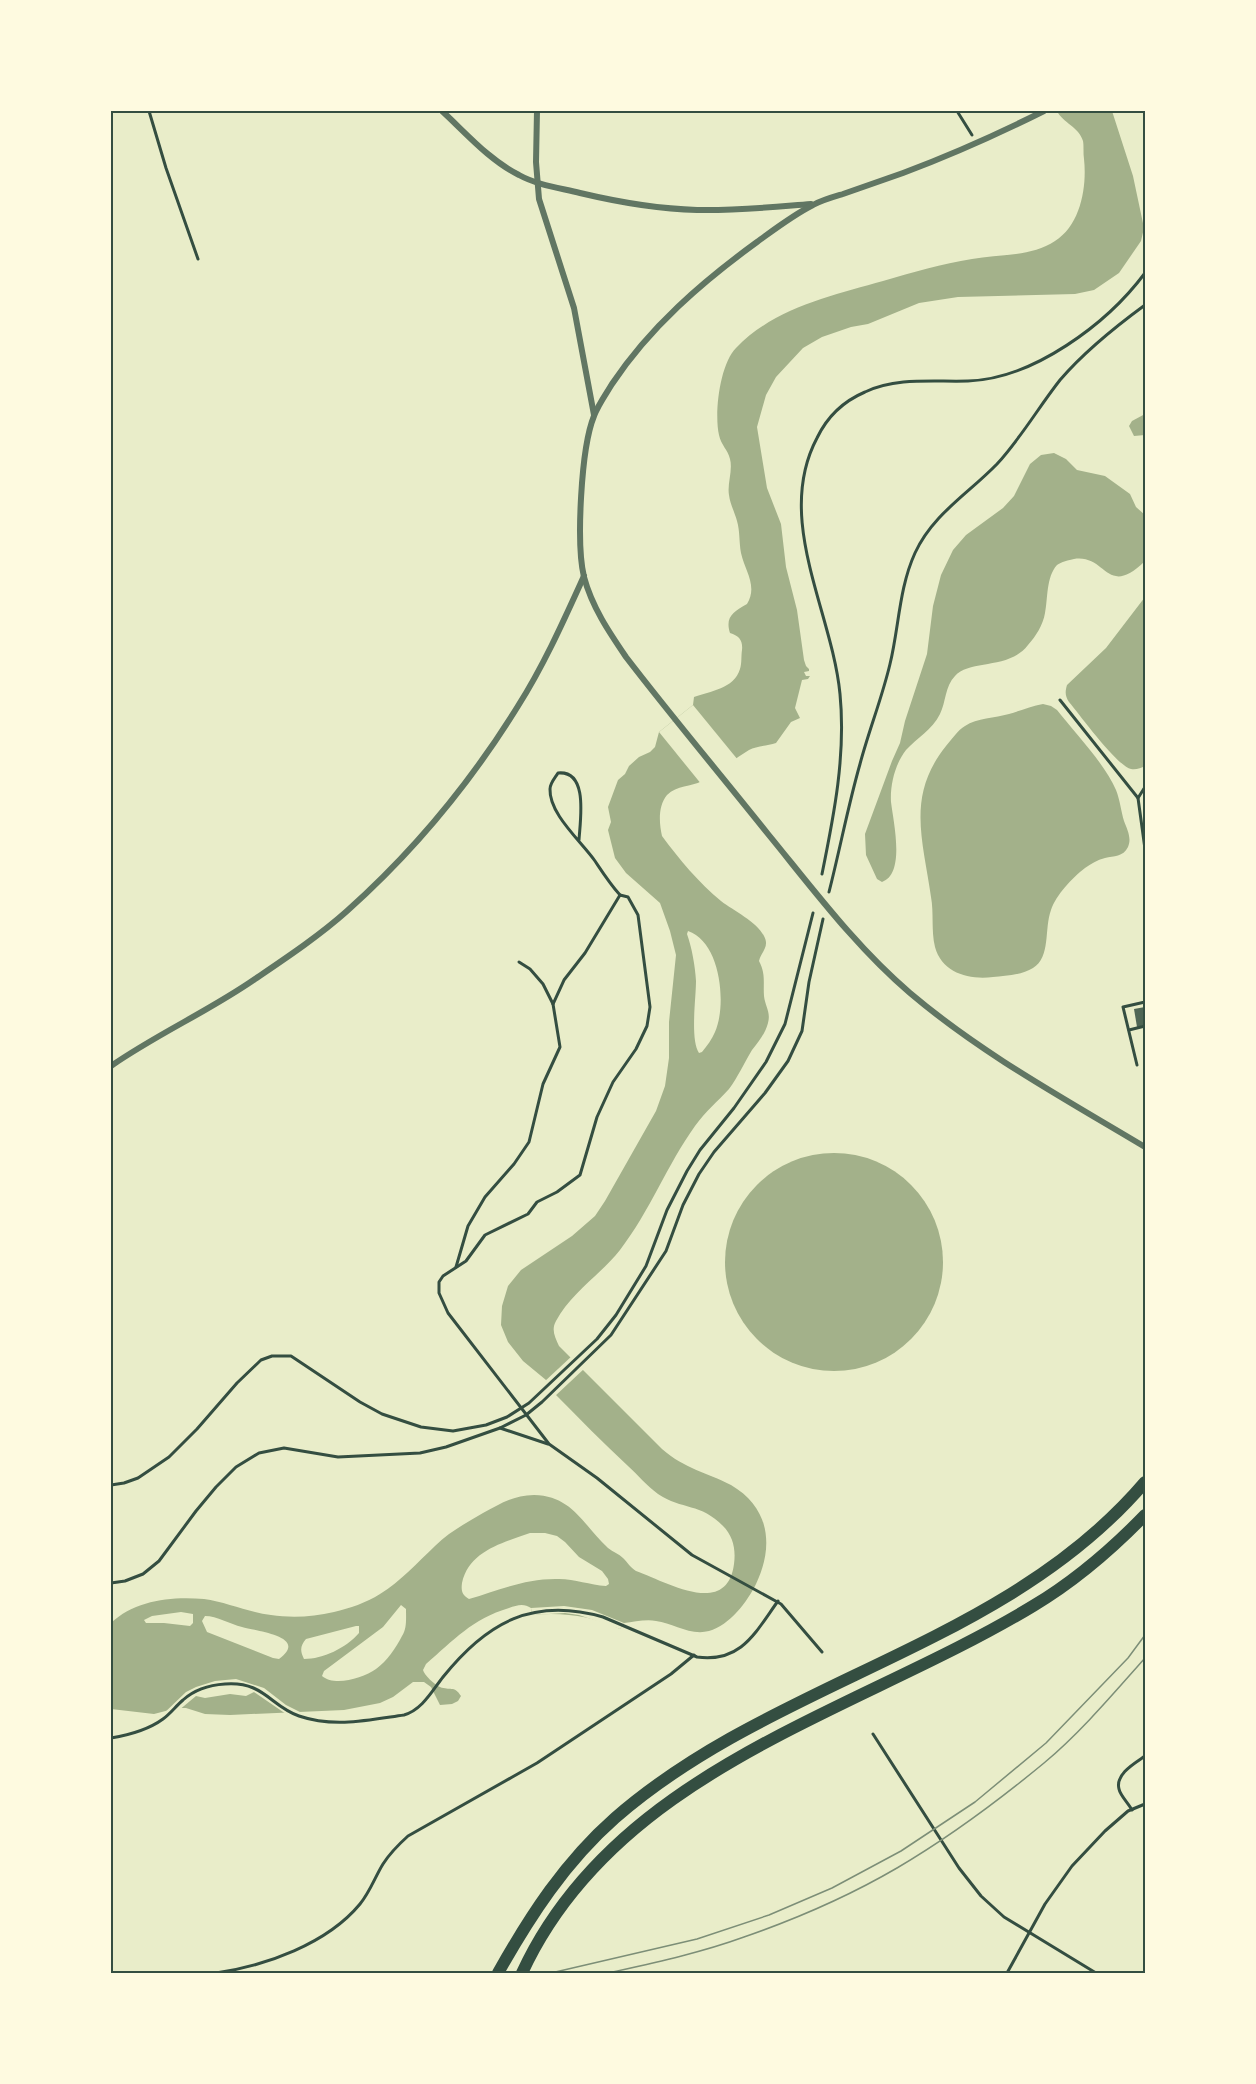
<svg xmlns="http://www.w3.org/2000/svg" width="1256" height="2084" viewBox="0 0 1256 2084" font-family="'Roboto Condensed',sans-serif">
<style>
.water{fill:#a3b18a;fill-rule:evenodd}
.pier{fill:#e9edc9}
.building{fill:#4f6655}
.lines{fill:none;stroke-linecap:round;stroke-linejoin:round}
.path{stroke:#344e41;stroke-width:3}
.minor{stroke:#617663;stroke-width:6}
.primary{stroke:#344e41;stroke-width:12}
.tram{stroke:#7c8e77;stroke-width:1.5}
.neatline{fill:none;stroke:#344e41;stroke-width:2}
</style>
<rect width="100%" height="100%" fill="#e9edc9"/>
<g class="water">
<path d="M1057 111H1112L1133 176 1144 228 1141 241 1119 273 1094 290 1075 294 958 297 919 303 868 324 851 327 822 337 803 348 776 377 766 395 757 427 767 488 781 524 786 567 797 610 804 660 806 666 809 669V671L804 672 806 676H810L808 679 802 680 795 708 800 718 791 722 776 743C767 746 756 746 749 750 733 760 718 772 702 781 691 787 677 785 667 795 658 806 659 823 662 836 679 859 699 883 721 901 734 911 756 921 764 936 770 947 761 952 759 961 766 974 763 983 764 996 765 1006 771 1012 768 1023 765 1034 759 1041 752 1050 744 1063 738 1077 729 1089 718 1101 705 1112 695 1126 667 1165 650 1211 620 1250 601 1274 571 1293 556 1321 551 1330 555 1337 559 1346L662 1449C685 1469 706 1472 731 1485 770 1508 774 1546 756 1584 747 1602 730 1625 709 1631 690 1636 673 1623 656 1621 646 1619 634 1622 624 1623L620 1629C591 1616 564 1612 532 1615L531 1608C524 1603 517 1605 509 1608 472 1619 454 1640 426 1664L423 1670C424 1675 435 1685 440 1687 450 1691 454 1685 461 1696L458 1701 452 1704 440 1705 431 1687 424 1682H413L393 1697 380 1703 344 1710 230 1715 205 1714 186 1708H177L154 1714 111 1709V1623C135 1600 172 1596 204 1599 226 1602 248 1612 271 1615 291 1618 313 1617 334 1612 350 1608 366 1603 380 1594 401 1581 417 1563 435 1546 449 1532 466 1523 483 1513 500 1504 514 1495 534 1495 573 1496 583 1525 608 1548 613 1552 619 1554 623 1558 628 1563 630 1567 636 1571 665 1581 727 1619 734 1564 736 1549 733 1536 723 1526 701 1503 682 1510 658 1494 647 1486 638 1475 628 1466 603 1443 580 1419 556 1395L546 1380 523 1361 508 1342 501 1325 502 1306 508 1286 521 1270 572 1236 595 1216 605 1201 656 1111 665 1086 669 1058V1022L676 955 670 931 660 903 626 873 615 858 608 830 611 822 608 807 618 780 625 774 629 766 639 757 650 752 655 747 659 732 693 705 694 697C710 691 734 689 740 669 742 663 741 656 742 650 743 640 739 636 730 633 725 617 733 612 747 604 758 586 745 571 741 553 739 542 740 531 737 521 735 513 730 504 729 495 727 484 733 470 730 459 728 450 721 445 719 435 714 413 720 364 736 348 774 308 833 295 883 281 913 272 942 264 972 259 999 254 1031 257 1055 241 1081 225 1087 186 1084 159 1083 153 1084 146 1083 141 1079 127 1063 123 1057 111ZM688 931C721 942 727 1005 715 1032 712 1039 707 1046 702 1052L699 1053C690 1039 696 999 696 981 695 966 692 948 687 934ZM530 1533H545L557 1536 565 1542 579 1557 602 1571 608 1579 609 1584 606 1586C590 1585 575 1579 559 1579 527 1578 499 1590 469 1599 462 1595 461 1591 462 1583 469 1551 502 1543 530 1533ZM401 1605 406 1609C406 1618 407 1629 402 1636 396 1648 387 1661 376 1669 363 1678 335 1687 322 1676L324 1671 383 1627ZM181 1612 193 1614V1623L190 1626 164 1623H146L144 1620 152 1616ZM205 1616C217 1616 230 1624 242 1627 255 1631 310 1636 279 1659L273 1658 207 1632 202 1621ZM356 1626H359V1633C346 1648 323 1659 304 1659 300 1651 300 1646 306 1639Z"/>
<polygon points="1145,414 1145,435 1134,436 1129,426 1132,421"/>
<path d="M1054 453 1066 459 1077 470 1105 476 1130 494 1136 507 1145 515V561C1106 599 1107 554 1074 559 1069 560 1061 562 1057 565 1046 577 1048 599 1045 613 1043 625 1036 636 1028 645 1009 670 970 659 955 676 945 686 946 702 940 714 932 730 917 738 906 750 895 764 890 785 891 802 893 820 906 874 882 882L877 879 866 855 865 834 892 761 900 743 905 721 927 654 933 606 941 575 953 550 966 535 1003 508 1014 496 1030 464 1041 455Z"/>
<path d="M1145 597V766C1141 768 1136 770 1131 769 1117 766 1080 715 1069 702 1065 696 1065 692 1067 685L1106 648Z"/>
<path d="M1043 704 1051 706 1057 710C1075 733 1105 764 1116 790 1120 800 1121 811 1124 821 1127 829 1132 838 1128 847 1123 857 1114 856 1105 858 1097 860 1091 864 1085 868 1072 878 1056 895 1051 910 1044 929 1051 957 1033 968 1022 975 1005 976 993 977 969 980 942 973 935 947 931 930 934 913 931 897 923 840 906 796 946 746 952 739 958 730 965 726 977 718 995 718 1009 714 1020 711 1031 706 1043 704Z"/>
<circle cx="834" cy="1262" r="109"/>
</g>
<g class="pier">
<polygon points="693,705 738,760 702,785 659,732"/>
<polygon points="573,1355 585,1368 554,1397 544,1382"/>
<polygon points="564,1606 592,1610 624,1623 620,1629 579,1615 565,1613 532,1615 531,1608"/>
<polygon points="236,1679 264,1688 286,1705 304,1714 286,1714 254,1692 246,1696 230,1694 205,1698 196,1696 178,1711 160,1717 186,1692 196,1687 215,1681"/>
</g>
<polygon class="building" points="1145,1007 1145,1025 1137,1027 1134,1009"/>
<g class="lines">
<g class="path">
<polyline points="149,111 166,168 198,259"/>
<polyline points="957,111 972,135"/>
<polyline points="1060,700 1138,798 1145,787"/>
<polyline points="1138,798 1145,849"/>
<path d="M579 840C580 821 589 770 558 773 555 778 550 783 550 789 549 814 581 841 595 861 603 873 610 884 620 895"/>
<path d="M822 874C834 815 846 755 840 694 832 611 774 519 817 438 827 417 844 401 865 392 897 377 933 382 968 381 1033 379 1107 324 1145 273"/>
<path d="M829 892C840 849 848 806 860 764 869 730 882 698 890 664 899 627 899 588 915 553 933 514 968 494 997 464 1021 438 1038 408 1060 380 1084 352 1115 327 1145 305"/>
<polyline points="553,1004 564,980 585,953 620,895 628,897 638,915 650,1007 647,1026 636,1049 613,1082 597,1117 580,1175 557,1192 537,1202 528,1214 485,1235 466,1261 443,1276 439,1282 439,1293 448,1313 549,1444 597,1478 692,1555 781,1604 822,1652"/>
<polyline points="1129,1030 1145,1026"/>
<polyline points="1137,1065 1123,1007 1145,1002"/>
<polyline points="456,1267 468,1226 485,1197 514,1164 529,1142 543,1084 560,1047 553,1004 543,984 530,969 519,962"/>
<polyline points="500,1428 548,1444"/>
<polyline points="111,1485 124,1483 138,1478 169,1457 197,1429 237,1383 261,1360 272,1356 291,1356 360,1402 382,1414 421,1427 453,1431 486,1425 507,1417 529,1403 597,1339 616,1315 646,1266 667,1210 687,1171 700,1150 734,1108 766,1062 785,1024 813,913"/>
<polyline points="111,1583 125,1581 143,1574 159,1561 196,1511 216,1487 236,1467 259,1453 284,1448 338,1457 420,1453 446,1447 500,1428 526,1415 542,1402 611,1335 666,1251 683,1205 699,1174 714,1152 765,1093 788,1061 802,1031 809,982 823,919"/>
<polyline points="873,1734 959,1868 981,1896 1004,1917 1096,1973"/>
<path d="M111 1738C129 1735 148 1730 163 1719 170 1714 176 1706 183 1700 194 1690 210 1685 225 1684 264 1681 270 1706 299 1716 334 1728 369 1720 404 1715 422 1710 432 1691 443 1677 487 1622 533 1597 603 1617L697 1657C741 1663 755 1633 778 1601"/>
<path d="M1132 1810C1128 1803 1120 1795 1119 1789 1115 1774 1135 1763 1145 1756"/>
<path d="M216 1973C265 1966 327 1944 360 1904 370 1892 375 1877 383 1864 390 1853 398 1845 408 1836L537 1763 671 1674 694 1655"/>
<polyline points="1007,1973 1045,1904 1072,1866 1105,1831 1128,1811 1145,1804"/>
</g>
<g class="minor">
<path d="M442 111C466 133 489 160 519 175 537 185 560 188 580 193 618 202 658 209 697 210 735 211 773 207 811 204"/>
<polyline points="537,111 536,162 539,199 574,308 594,415"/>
<path d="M1044 111C998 134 951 155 903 173 883 180 863 187 843 194 833 197 822 200 813 205 793 215 775 229 757 242 702 282 650 327 612 384 606 394 598 405 594 416 581 448 576 544 584 577 592 607 609 632 626 657 672 717 721 775 768 834 813 889 856 947 910 993 982 1054 1065 1099 1145 1147"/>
<path d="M111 1066C157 1034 209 1011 255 979 286 958 319 936 347 911 413 852 471 782 518 706 544 665 564 620 584 576"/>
</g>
<g class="primary">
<path d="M498 1973C530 1916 565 1862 615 1818 774 1679 1005 1647 1145 1482"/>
<path d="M522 1973C616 1769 856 1713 1033 1606 1075 1581 1111 1550 1145 1515"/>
</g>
<g class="tram">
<polyline points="551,1973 697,1939 769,1915 832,1888 901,1851 975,1802 1046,1743 1128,1658 1145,1635"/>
<path d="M608 1973C653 1963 700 1953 744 1937 796 1919 849 1896 897 1868 948 1838 998 1801 1044 1763 1081 1732 1113 1694 1145 1658"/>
</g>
</g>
<rect width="1256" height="2084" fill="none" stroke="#fefae0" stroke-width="225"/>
<rect x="112" y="112" width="1032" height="1860" class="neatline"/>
</svg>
